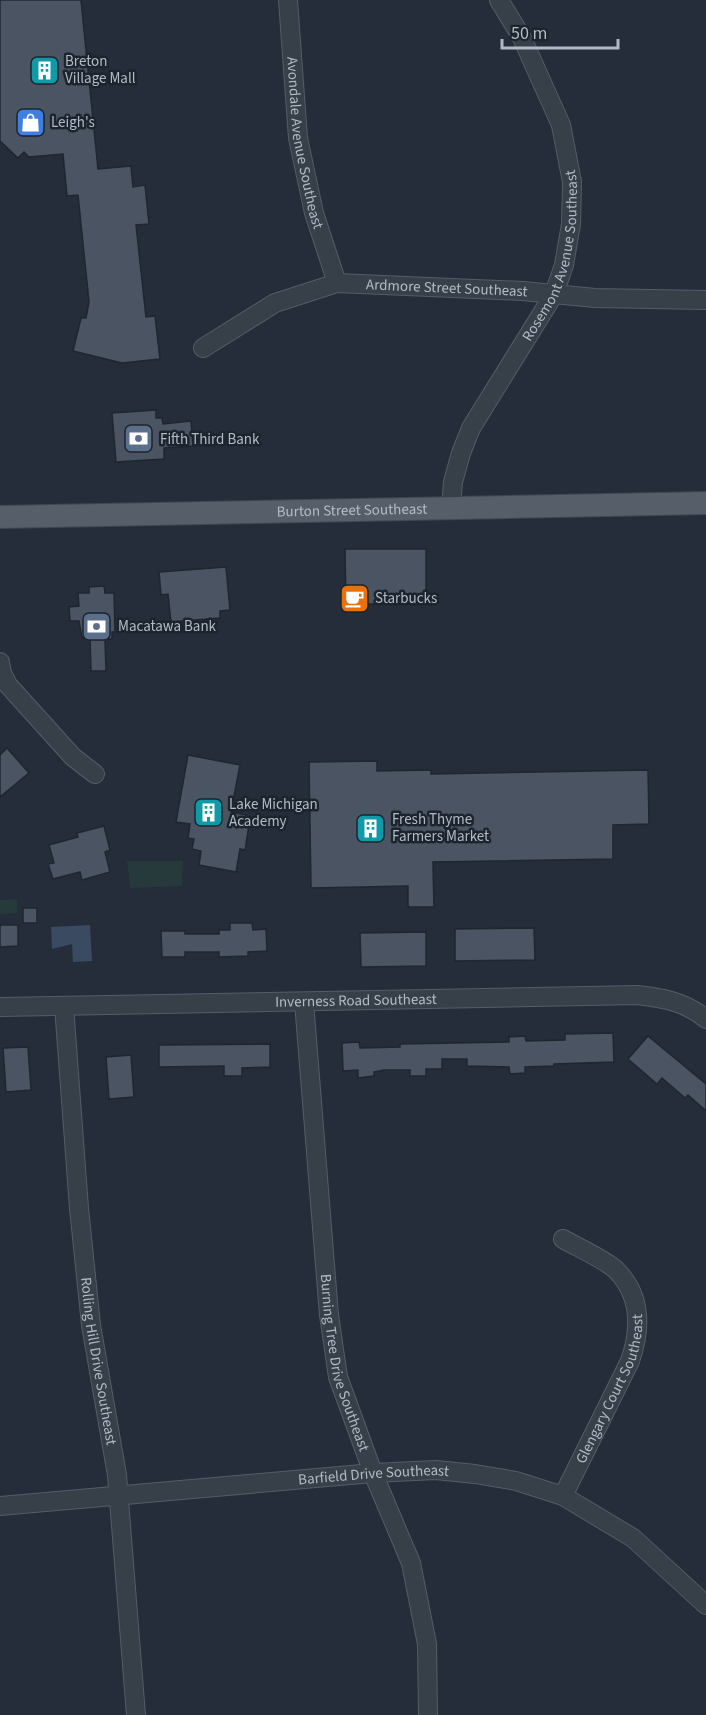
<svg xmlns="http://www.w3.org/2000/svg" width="706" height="1715" viewBox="0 0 706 1715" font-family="'Source Sans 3',sans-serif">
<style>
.green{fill:#273a3b}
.water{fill:#3a4a61}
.building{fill:#4a5463;stroke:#1e2630;stroke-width:1.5}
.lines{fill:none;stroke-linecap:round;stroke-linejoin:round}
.minor-casing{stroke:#555d67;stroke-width:20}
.major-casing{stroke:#404852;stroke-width:24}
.minor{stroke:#373f49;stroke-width:18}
.major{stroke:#555e69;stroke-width:22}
.labels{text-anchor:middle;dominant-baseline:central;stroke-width:5;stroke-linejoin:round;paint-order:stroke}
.poi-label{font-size:15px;fill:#b2bac5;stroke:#1c242e;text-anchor:start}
.street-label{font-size:15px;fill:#b2bac5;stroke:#1c242e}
</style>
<rect width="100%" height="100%" fill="#242d39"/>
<g class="green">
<polygon points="127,861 183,861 182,886 130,888"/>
<polygon points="17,899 17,913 0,914 0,900"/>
</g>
<polygon class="water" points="90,925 92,961 73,962 72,944 52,949 51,927"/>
<g class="building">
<polygon points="0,0 81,0 98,169 131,166 133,187 145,185 149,224 136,225 146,317 155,316 160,359 122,363 73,351 81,318 86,318 89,302 78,195 67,196 63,154 29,157 24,152 18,158 0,141"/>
<polygon points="156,410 156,418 162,418 163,424 191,421 193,446 164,448 164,459 116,462 112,413"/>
<polygon points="345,549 426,549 426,604 346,604"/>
<polygon points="226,567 230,610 220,611 220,618 171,622 168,594 161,595 159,572"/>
<polygon points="104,586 105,593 114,593 115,632 112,632 112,639 105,639 106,671 91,671 90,638 82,638 79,621 70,621 69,607 79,606 78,593 89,593 89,587"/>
<polygon points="7,748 29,773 0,797 0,755"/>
<polygon points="188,755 240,765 231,812 246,815 244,824 249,825 245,850 240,849 236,872 199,865 201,851 192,849 194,839 188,838 190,824 176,822"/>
<polygon points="377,761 377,771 431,770 431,774 648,770 649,824 613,825 613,859 433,862 434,907 408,907 408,886 311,888 309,762"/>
<polygon points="104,826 110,850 105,852 110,872 82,880 80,872 53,879 48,864 54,863 49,845 78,837 77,833"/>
<rect x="23" y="908" width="14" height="15"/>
<polygon points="230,923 252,923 253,930 266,929 267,951 248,952 248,956 219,957 219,952 185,952 185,957 162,957 161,931 185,931 185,934 219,934 219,930 230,930"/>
<polygon points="0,925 18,925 18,946 0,947"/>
<polygon points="534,928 535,960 455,961 455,929"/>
<polygon points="426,932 426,966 361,967 360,933"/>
<polygon points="613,1033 614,1062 554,1064 554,1066 525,1067 525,1073 510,1074 509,1067 467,1066 467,1059 442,1059 442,1069 426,1069 426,1076 410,1076 410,1070 384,1070 374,1072 374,1076 358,1078 358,1070 343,1071 342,1043 359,1042 360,1048 400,1047 400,1044 509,1042 509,1037 525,1036 526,1041 565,1040 565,1034"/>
<polygon points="648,1036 706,1084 706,1111 688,1095 685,1098 662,1078 657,1084 628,1059"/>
<polygon points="270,1044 270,1067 242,1068 242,1076 224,1076 224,1066 159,1067 159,1045"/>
<polygon points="28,1047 31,1090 6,1092 3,1048"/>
<polygon points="131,1055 134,1097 109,1099 106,1057"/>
</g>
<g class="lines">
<defs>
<g id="minor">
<path id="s1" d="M288 0 298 138 314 213 337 283"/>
<path id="s2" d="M203 348 275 303 337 283 523 291 595 298 706 300"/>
<path id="s3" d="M451 509 453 482 461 453 471 428 554 294 564 265 571 224 572 182 561 125 522 38 499 0"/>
<polyline points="0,662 2,673 8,685 73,757 95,774"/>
<path id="s4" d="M304 1002 329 1315 338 1377 373 1473 411 1563 427 1644 428 1715"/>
<path id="s5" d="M64 1006 79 1208 91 1325 117 1475 136 1715"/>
<path id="s6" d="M0 1007 638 995C663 998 686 1002 706 1019"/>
<path id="s7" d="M563 1496 630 1361C641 1329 642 1296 616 1270 606 1260 577 1247 563 1239"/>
<path id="s8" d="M0 1506 373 1473 436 1470 475 1474 516 1481 563 1496 633 1538 706 1605"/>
</g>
<g id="major">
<path id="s9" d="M0 517 706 503"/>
</g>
</defs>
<use href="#minor" class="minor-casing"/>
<use href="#major" class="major-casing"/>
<use href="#minor" class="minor"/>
<use href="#major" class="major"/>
</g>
<defs>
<symbol id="building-square" viewBox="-11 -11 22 22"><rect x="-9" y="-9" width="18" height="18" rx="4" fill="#0f9aa8" stroke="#1c242e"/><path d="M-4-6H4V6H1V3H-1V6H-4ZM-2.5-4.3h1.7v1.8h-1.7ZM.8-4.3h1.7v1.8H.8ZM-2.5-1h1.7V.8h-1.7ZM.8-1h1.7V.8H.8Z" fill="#fff"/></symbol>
<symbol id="shop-square" viewBox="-11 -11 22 22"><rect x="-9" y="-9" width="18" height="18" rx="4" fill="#3f7fe0" stroke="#1c242e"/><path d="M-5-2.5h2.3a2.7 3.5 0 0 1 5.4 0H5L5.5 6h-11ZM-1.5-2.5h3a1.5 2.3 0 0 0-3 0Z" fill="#fff"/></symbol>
<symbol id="bank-square" viewBox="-11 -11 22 22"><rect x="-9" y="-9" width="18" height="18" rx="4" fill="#5c6f8a" stroke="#1c242e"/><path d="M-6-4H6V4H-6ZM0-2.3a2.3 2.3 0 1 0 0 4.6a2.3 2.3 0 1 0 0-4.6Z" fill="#fff"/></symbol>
<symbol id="cafe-square" viewBox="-11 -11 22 22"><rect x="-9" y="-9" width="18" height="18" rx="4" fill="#e8710a" stroke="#1c242e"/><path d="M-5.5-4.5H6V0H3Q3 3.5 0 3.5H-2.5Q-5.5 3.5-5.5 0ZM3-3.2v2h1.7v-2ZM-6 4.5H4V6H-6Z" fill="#fff"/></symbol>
</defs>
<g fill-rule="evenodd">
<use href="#building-square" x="28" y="54" width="33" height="33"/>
<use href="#shop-square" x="14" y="106" width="33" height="33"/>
<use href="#bank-square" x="122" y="422" width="33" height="33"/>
<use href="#cafe-square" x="338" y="582" width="33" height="33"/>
<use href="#bank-square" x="80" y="610" width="33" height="33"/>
<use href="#building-square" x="192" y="796" width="33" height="33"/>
<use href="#building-square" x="354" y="812" width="33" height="33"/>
</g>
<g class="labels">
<g class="poi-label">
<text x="65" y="61">Breton<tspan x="65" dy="17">Village Mall</tspan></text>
<text x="51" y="122">Leigh's</text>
<text x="160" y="439">Fifth Third Bank</text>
<text x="375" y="598">Starbucks</text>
<text x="118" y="626">Macatawa Bank</text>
<text x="229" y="804">Lake Michigan<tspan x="229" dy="17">Academy</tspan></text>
<text x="392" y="819">Fresh Thyme<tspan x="392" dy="17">Farmers Market</tspan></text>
</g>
<g class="street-label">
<text stroke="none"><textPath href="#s1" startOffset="144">Avondale Avenue Southeast</textPath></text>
<text stroke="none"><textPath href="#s3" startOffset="278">Rosemont Avenue Southeast</textPath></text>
<text stroke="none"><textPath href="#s2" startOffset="260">Ardmore Street Southeast</textPath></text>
<text stroke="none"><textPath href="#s9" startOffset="352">Burton Street Southeast</textPath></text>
<text stroke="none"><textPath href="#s6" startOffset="356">Inverness Road Southeast</textPath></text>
<text stroke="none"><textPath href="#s5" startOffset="357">Rolling Hill Drive Southeast</textPath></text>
<text stroke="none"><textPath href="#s4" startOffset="364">Burning Tree Drive Southeast</textPath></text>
<text stroke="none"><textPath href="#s7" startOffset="118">Glengary Court Southeast</textPath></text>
<text stroke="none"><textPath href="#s8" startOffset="375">Barfield Drive Southeast</textPath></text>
</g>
</g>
<path d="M502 39v9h116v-9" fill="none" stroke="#b2bac5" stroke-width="3"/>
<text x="511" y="39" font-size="18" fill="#b2bac5" stroke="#1c242e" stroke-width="4.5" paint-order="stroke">50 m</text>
</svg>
